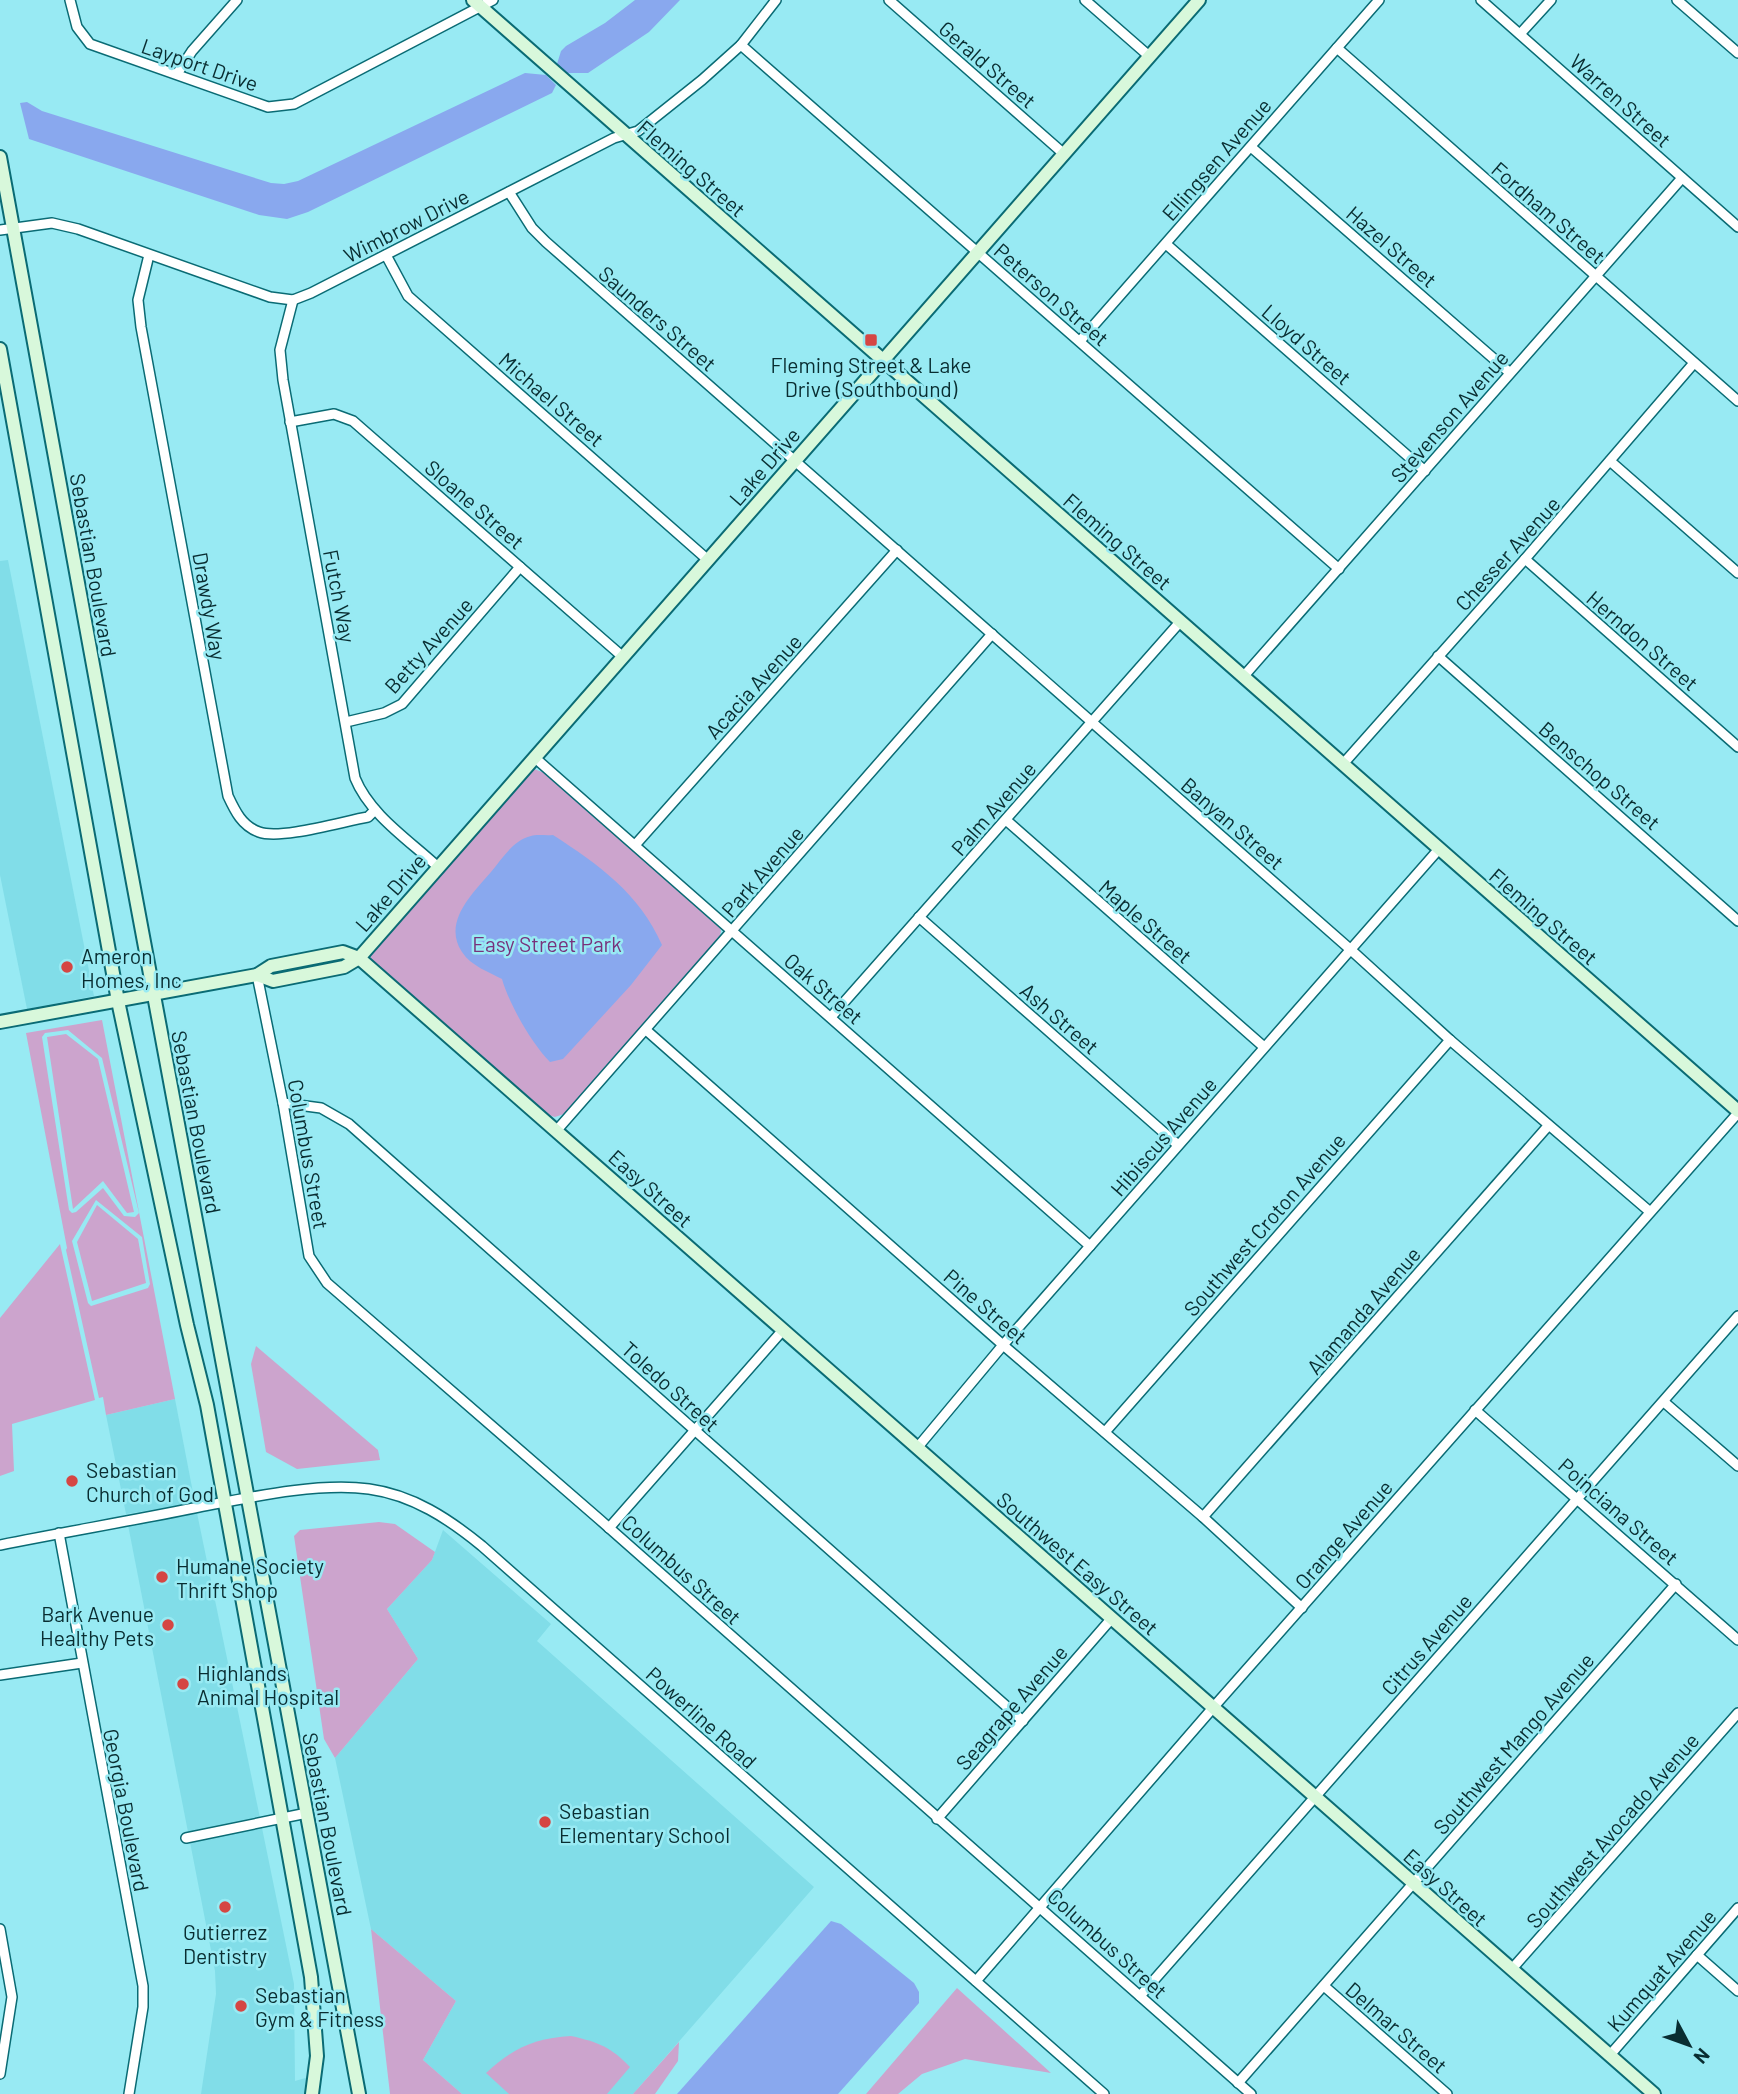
<svg xmlns="http://www.w3.org/2000/svg" width="1738" height="2094" viewBox="0 0 1738 2094" font-family="Barlow,sans-serif">
<style>
.built{fill:#81dde8}
.green{fill:#cca4cd;fill-rule:evenodd}
.water{fill:#89a8ee}
.lines{fill:none;stroke-linecap:round;stroke-linejoin:round}
.street-casing{stroke:#0a6b74;stroke-width:12}
.secondary-casing{stroke:#0a6b74;stroke-width:16}
.street{stroke:#fff;stroke-width:9}
.secondary{stroke:#d8f8db;stroke-width:12}
.poi-dot{fill:#d54643;stroke:#98eaf3;stroke-width:2.5}
.labels{text-anchor:middle;dominant-baseline:central;stroke-width:5;stroke-linejoin:round;paint-order:stroke}
.street-label{font-size:21px;fill:#092d31;stroke:#98eaf3}
.poi-label{font-size:21px;fill:#092d31;stroke:#98eaf3;text-anchor:start}
.park-label{font-size:21px;fill:#78327c;stroke:#98eaf3}
</style>
<rect width="100%" height="100%" fill="#98eaf3"/>
<g class="built">
<polygon points="8,560 94,996 27,1009 0,875 0,561"/>
<polygon points="175,1399 195,1503 126,1514 106,1415"/>
<polygon points="197,1513 260,1818 188,1832 128,1525"/>
<polygon points="443,1530 551,1624 537,1641 814,1887 633,2094 462,2094 423,2060 456,2001 371,1929 335,1758 418,1659 387,1609 432,1560"/>
<polygon points="262,1828 294,1984 295,2081 309,2077 307,2094 201,2094 216,1994 215,1971 190,1842"/>
</g>
<g class="green">
<polygon points="534,769 545,773 718,923 721,931 719,941 567,1113 555,1117 545,1114 373,963 370,956 375,946 526,772"/>
<path d="M102 1020 175 1399 106 1415 103 1397 99 1398 66 1250 67 1248 26 1033ZM68 1030 102 1058 139 1213 135 1217 124 1216 103 1188 76 1212 72 1213 69 1210 42 1037 45 1033ZM96 1200 142 1237 150 1284 148 1288 91 1306 88 1303 72 1241Z"/>
<polygon points="66,1034 98,1059 134,1212 127,1213 103,1181 73,1209 47,1037"/>
<polygon points="97,1205 138,1239 146,1283 92,1301 77,1242"/>
<polygon points="60,1244 95,1400 12,1424 14,1471 0,1476 0,1318"/>
<polygon points="256,1346 378,1450 380,1460 297,1469 266,1452 251,1364"/>
<polygon points="379,1522 395,1524 435,1552 432,1560 387,1609 418,1659 335,1758 324,1739 294,1536 300,1530"/>
<polygon points="371,1929 456,2001 423,2060 462,2094 390,2094"/>
<polygon points="957,1988 1051,2073 965,2059 922,2074 898,2094 866,2094"/>
<path d="M571 2036C598 2042 611 2047 630 2067L607 2094H509L486 2073C513 2048 535 2038 571 2036Z"/>
<polygon points="679,2042 678,2061 655,2094 633,2094"/>
</g>
<g class="water">
<polygon points="635,0 680,0 649,32 588,73 567,73 557,64 561,51 566,46 605,23"/>
<polygon points="525,73 546,75 556,85 552,93 308,212 287,219 259,215 29,139 20,103 27,102 42,111 271,183 284,184 298,181"/>
<path d="M553 835C599 865 639 893 662 945L631 985 563 1059 550 1062C532 1044 509 1004 502 979 489 972 471 966 462 952 442 922 473 893 491 872 502 859 513 840 531 836 537 834 546 836 553 835Z"/>
<polygon points="831,1921 841,1924 914,1983 919,1992 919,2003 838,2094 677,2094"/>
</g>
<g class="lines">
<defs>
<g id="street">
<polyline points="70,0 77,27 90,44 268,107 294,104 493,0"/>
<polyline points="889,0 1064,154"/>
<polyline points="1085,0 1149,56"/>
<polyline points="1481,0 1738,227"/>
<polyline points="1677,0 1738,53"/>
<polyline points="1520,34 1551,0"/>
<polyline points="741,45 1339,569"/>
<polyline points="1337,48 1738,401"/>
<polyline points="177,74 192,51 237,0"/>
<polyline points="1251,147 1509,372"/>
<polyline points="509,192 532,228 546,242 1351,950 1450,1040 1649,1211"/>
<polyline points="0,230 52,223 78,229 270,297 293,300 311,293 614,138 638,131 702,80 741,45 776,0"/>
<polyline points="1166,244 1425,471"/>
<path d="M149 255 138 300 141 327 228 796C235 811 242 826 259 832 281 840 344 821 368 817L375 810"/>
<polyline points="386,255 408,296 708,560"/>
<path d="M293 300 280 350 283 380 355 778C370 815 409 840 438 867"/>
<polyline points="1080,341 1379,0"/>
<polyline points="290,422 334,414 353,421 623,657"/>
<polyline points="1610,461 1738,573"/>
<polyline points="1525,559 1738,747"/>
<polyline points="1438,656 1738,921"/>
<polyline points="1243,677 1682,178"/>
<polyline points="346,722 384,713 402,704 520,567"/>
<polyline points="534,757 1090,1246"/>
<polyline points="1343,764 1525,559 1694,363"/>
<polyline points="1006,820 1264,1047"/>
<polyline points="636,844 897,550"/>
<polyline points="919,917 1178,1145"/>
<polyline points="257,975 283,1103 309,1256 327,1283 599,1519 1251,2094"/>
<polyline points="831,1017 1180,622"/>
<polyline points="646,1030 1003,1345 1203,1517 1302,1608"/>
<polyline points="283,1103 321,1108 349,1124 1023,1721"/>
<polyline points="557,1130 992,634"/>
<polyline points="1664,1402 1738,1466"/>
<polyline points="1475,1410 1738,1640"/>
<polyline points="1105,1432 1450,1040"/>
<polyline points="917,1448 1003,1345 1439,849"/>
<polyline points="1203,1517 1548,1126"/>
<polyline points="609,1528 783,1330"/>
<polyline points="59,1533 143,1986 143,2007 129,2094"/>
<path d="M0 1545C65 1532 130 1521 194 1508 247 1498 317 1482 369 1489 413 1495 449 1519 482 1546L1104 2094"/>
<polyline points="0,1675 82,1663"/>
<polyline points="937,1819 1112,1618"/>
<polyline points="186,1838 307,1813"/>
<polyline points="0,1929 12,1997 0,2074"/>
<polyline points="1697,1955 1738,1991"/>
<polyline points="1511,1970 1738,1713"/>
<polyline points="976,1981 1218,1702 1738,1113"/>
<polyline points="1324,1986 1447,2094"/>
<polyline points="1140,1996 1738,1316"/>
<polyline points="1610,2055 1738,1908"/>
<polyline points="1238,2083 1676,1584"/>
</g>
<g id="secondary">
<polyline points="473,0 1738,1111"/>
<polyline points="0,157 128,856 359,2094"/>
<polyline points="0,349 118,1001 187,1325 207,1405 311,1977 317,2056 312,2094"/>
<polyline points="257,975 273,981 344,967 359,958 1199,0"/>
<polyline points="0,1022 257,975 271,966 343,952 359,958 1654,2094"/>
</g>
</defs>
<use href="#street" class="street-casing"/>
<use href="#secondary" class="secondary-casing"/>
<use href="#street" class="street"/>
<use href="#secondary" class="secondary"/>
</g>
<g class="poi-dot">
<rect x="864" y="333" width="14" height="14" rx="3.5"/>
<circle cx="67" cy="967" r="7"/>
<circle cx="72" cy="1481" r="7"/>
<circle cx="162" cy="1577" r="7"/>
<circle cx="168" cy="1625" r="7"/>
<circle cx="183" cy="1684" r="7"/>
<circle cx="545" cy="1822" r="7"/>
<circle cx="225" cy="1907" r="7"/>
<circle cx="241" cy="2006" r="7"/>
</g>
<g class="labels">
<g class="street-label">
<text transform="translate(200 64) rotate(19)">Layport Drive</text>
<text transform="translate(988 64) rotate(41)">Gerald Street</text>
<text transform="translate(1621 100) rotate(42)">Warren Street</text>
<text transform="translate(1216 159) rotate(-49)">Ellingsen Avenue</text>
<text transform="translate(692 168) rotate(41)">Fleming Street</text>
<text transform="translate(1549 212) rotate(41)">Fordham Street</text>
<text transform="translate(406 225) rotate(-27)">Wimbrow Drive</text>
<text transform="translate(1392 246) rotate(41)">Hazel Street</text>
<text transform="translate(1052 294) rotate(41)">Peterson Street</text>
<text transform="translate(658 318) rotate(41)">Saunders Street</text>
<text transform="translate(1307 344) rotate(41)">Lloyd Street</text>
<text transform="translate(552 399) rotate(41)">Michael Street</text>
<text transform="translate(1449 416) rotate(-49)">Stevenson Avenue</text>
<text transform="translate(764 466) rotate(-49)">Lake Drive</text>
<text transform="translate(475 504) rotate(41)">Sloane Street</text>
<text transform="translate(1118 541) rotate(41)">Fleming Street</text>
<text transform="translate(1507 553) rotate(-48)">Chesser Avenue</text>
<text transform="translate(94 565) rotate(80)">Sebastian Boulevard</text>
<text transform="translate(340 596) rotate(79)">Futch Way</text>
<text transform="translate(210 606) rotate(80)">Drawdy Way</text>
<text transform="translate(1643 640) rotate(41)">Herndon Street</text>
<text transform="translate(428 645) rotate(-48)">Betty Avenue</text>
<text transform="translate(753 686) rotate(-48)">Acacia Avenue</text>
<text transform="translate(1600 775) rotate(41)">Benschop Street</text>
<text transform="translate(993 808) rotate(-49)">Palm Avenue</text>
<text transform="translate(1233 823) rotate(41)">Banyan Street</text>
<text transform="translate(762 871) rotate(-49)">Park Avenue</text>
<text transform="translate(390 892) rotate(-49)">Lake Drive</text>
<text transform="translate(1544 916) rotate(41)">Fleming Street</text>
<text transform="translate(1146 921) rotate(41)">Maple Street</text>
<text transform="translate(824 988) rotate(41)">Oak Street</text>
<text transform="translate(1060 1018) rotate(41)">Ash Street</text>
<text transform="translate(197 1122) rotate(79)">Sebastian Boulevard</text>
<text transform="translate(1163 1136) rotate(-49)">Hibiscus Avenue</text>
<text transform="translate(309 1154) rotate(80)">Columbus Street</text>
<text transform="translate(651 1188) rotate(42)">Easy Street</text>
<text transform="translate(1264 1224) rotate(-49)">Southwest Croton Avenue</text>
<text transform="translate(986 1306) rotate(41)">Pine Street</text>
<text transform="translate(1363 1310) rotate(-49)">Alamanda Avenue</text>
<text transform="translate(671 1386) rotate(42)">Toledo Street</text>
<text transform="translate(1619 1511) rotate(41)">Poinciana Street</text>
<text transform="translate(1343 1534) rotate(-49)">Orange Avenue</text>
<text transform="translate(1078 1563) rotate(41)">Southwest Easy Street</text>
<text transform="translate(682 1569) rotate(42)">Columbus Street</text>
<text transform="translate(1426 1644) rotate(-49)">Citrus Avenue</text>
<text transform="translate(1011 1707) rotate(-49)">Seagrape Avenue</text>
<text transform="translate(702 1717) rotate(42)">Powerline Road</text>
<text transform="translate(1513 1743) rotate(-49)">Southwest Mango Avenue</text>
<text transform="translate(127 1810) rotate(79)">Georgia Boulevard</text>
<text transform="translate(328 1824) rotate(79)">Sebastian Boulevard</text>
<text transform="translate(1612 1830) rotate(-49)">Southwest Avocado Avenue</text>
<text transform="translate(1446 1887) rotate(42)">Easy Street</text>
<text transform="translate(1108 1943) rotate(42)">Columbus Street</text>
<text transform="translate(1661 1970) rotate(-49)">Kumquat Avenue</text>
<text transform="translate(1397 2027) rotate(41)">Delmar Street</text>
</g>
<g class="poi-label">
<text x="871" y="364" text-anchor="middle">Fleming Street &amp; Lake<tspan x="871" dy="24">Drive (Southbound)</tspan></text>
<text x="81" y="955">Ameron<tspan x="81" dy="24">Homes, Inc</tspan></text>
<text x="86" y="1469">Sebastian<tspan x="86" dy="24">Church of God</tspan></text>
<text x="176" y="1565">Humane Society<tspan x="176" dy="24">Thrift Shop</tspan></text>
<text x="154" y="1613" text-anchor="end">Bark Avenue<tspan x="154" dy="24">Healthy Pets</tspan></text>
<text x="197" y="1672">Highlands<tspan x="197" dy="24">Animal Hospital</tspan></text>
<text x="559" y="1810">Sebastian<tspan x="559" dy="24">Elementary School</tspan></text>
<text x="225" y="1931" text-anchor="middle">Gutierrez<tspan x="225" dy="24">Dentistry</tspan></text>
<text x="255" y="1994">Sebastian<tspan x="255" dy="24">Gym &amp; Fitness</tspan></text>
</g>
<g class="park-label">
<text x="547" y="943">Easy Street Park</text>
</g>
</g>
<g transform="translate(1689 2045) rotate(131)" stroke="#98eaf3" stroke-width="5" paint-order="stroke">
<path d="M0-5L12 26L0 18L-12 26Z" fill="#092d31"/>
<text y="-10" font-size="19" font-weight="bold" text-anchor="middle" fill="#092d31">N</text>
</g>
</svg>
